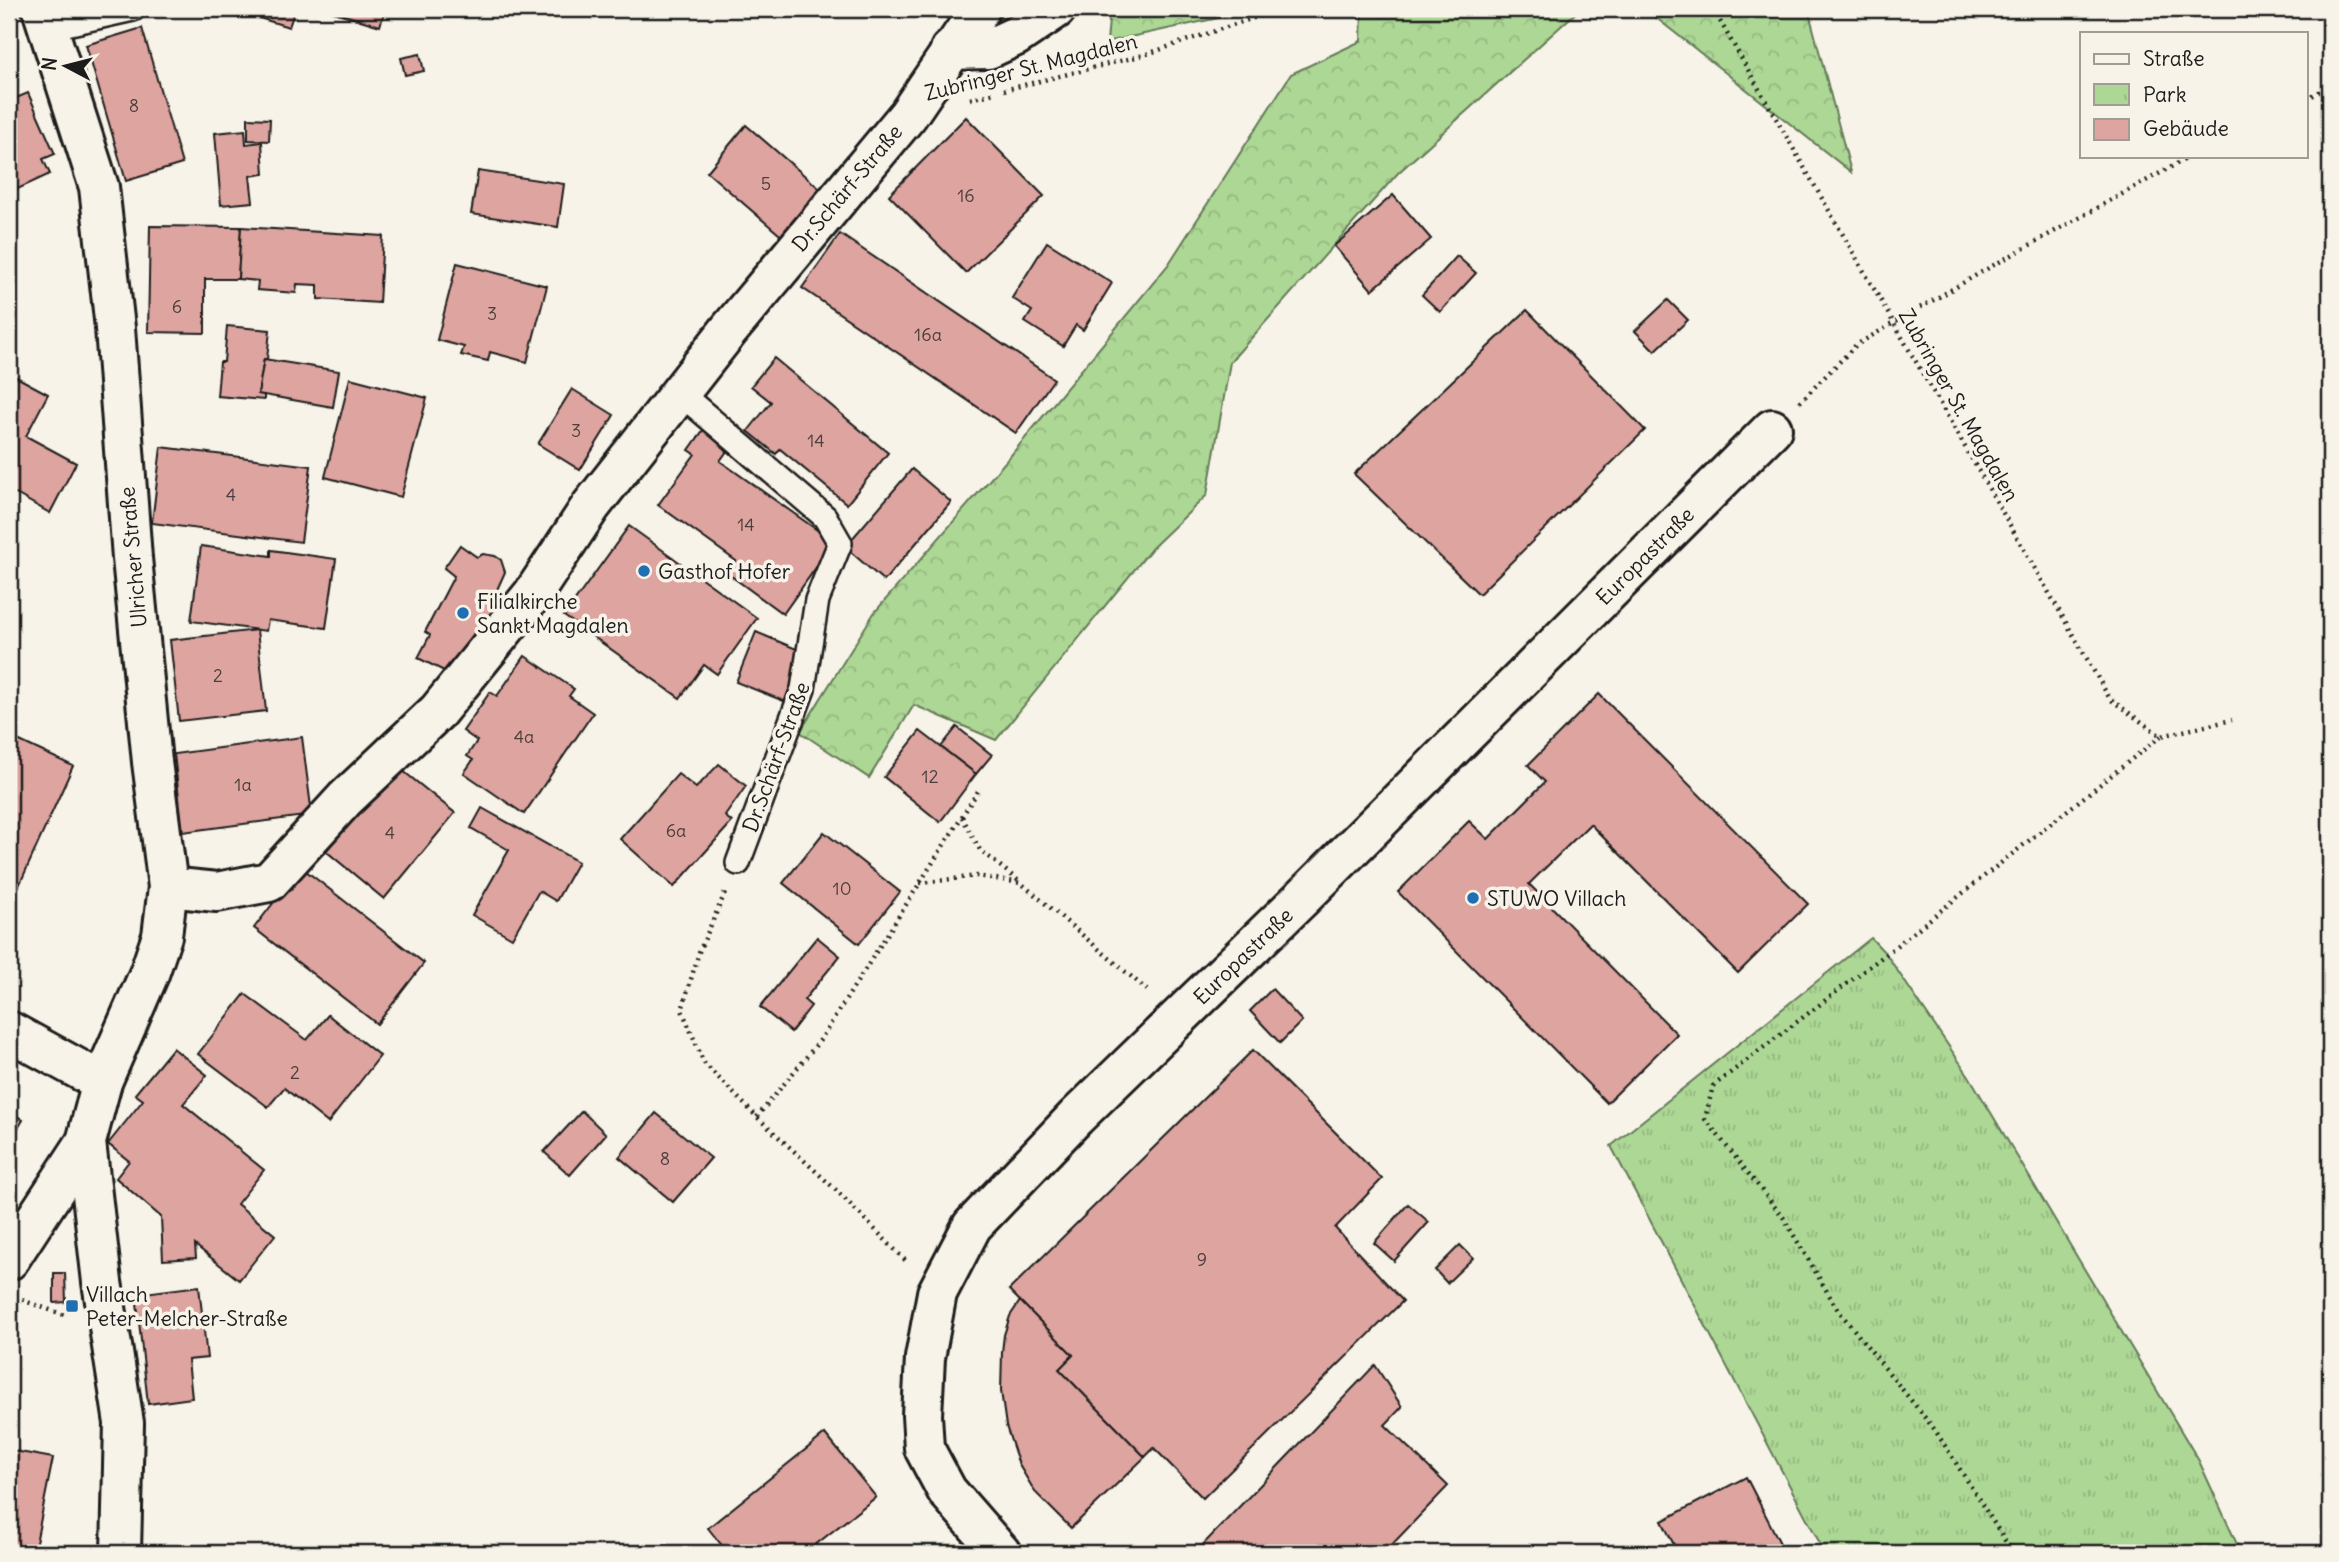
<svg xmlns="http://www.w3.org/2000/svg" width="2339" height="1562" viewBox="0 0 2339 1562" font-family="Delius,sans-serif">
<style>
.forest{fill:url(#forest-crowns);stroke:#647a58;stroke-width:2}
.park{fill:url(#park-tufts);stroke:#647a58;stroke-width:2}
.building{fill:#dea49f;stroke:#1c1c1c;stroke-width:2}
.lines{fill:none;stroke-linecap:round;stroke-linejoin:round}
.lane-casing{stroke:#1c1c1c;stroke-width:28}
.street-casing{stroke:#1c1c1c;stroke-width:44}
.secondary-casing{stroke:#1c1c1c;stroke-width:44}
.path{stroke:#1c1c1c;stroke-width:4.5;stroke-dasharray:2 5;stroke-linecap:butt}
.lane{stroke:#f7f3e8;stroke-width:23}
.street{stroke:#f7f3e8;stroke-width:38}
.secondary{stroke:#f7f3e8;stroke-width:38}
.poi-dot{fill:#1f6fb2;stroke:#f7f3e8;stroke-width:2.5}
.labels{text-anchor:middle;dominant-baseline:central;stroke-width:7;stroke-linejoin:round;paint-order:stroke}
.number-label{font-size:18px;fill:#4c3e3d}
.street-label{font-size:21px;fill:#1c1c1c;stroke:#f7f3e8}
.poi-label{font-size:21px;fill:#1c1c1c;stroke:#f7f3e8;text-anchor:start}
</style>
<defs>
<pattern id="forest-crowns" width="20" height="18" patternUnits="userSpaceOnUse" patternTransform="scale(1.75)"><rect width="20" height="18" fill="#add795"/><path d="M2 6a3 3 0 1 1 6 0M12 15a3 3 0 1 1 6 0" fill="none" stroke="#94b880"/></pattern>
<pattern id="park-tufts" width="24" height="20" patternUnits="userSpaceOnUse" patternTransform="scale(1.75)"><rect width="24" height="20" fill="#add795"/><path d="M3 7l-1-3M5 7V3M7 7l1-3M15 17l-1-3M17 17v-4M19 17l1-3" fill="none" stroke="#94b880"/></pattern>
</defs>
<rect width="100%" height="100%" fill="#f7f3e8"/>
<filter id="ink" filterUnits="userSpaceOnUse"><feTurbulence type="fractalNoise" baseFrequency=".0143" numOctaves="2"/><feDisplacementMap in="SourceGraphic" scale="14" xChannelSelector="R" yChannelSelector="G"/><feConvolveMatrix kernelMatrix="1 2 1 2 8 2 1 2 1" color-interpolation-filters="sRGB"/></filter>
<g filter="url(#ink)">
<g class="forest">
<polygon points="1110,9 1260,9 1107,42"/>
<polygon points="1362,9 1580,9 1398,173 1230,362 1207,495 1152,548 996,740 914,705 869,778 800,732 874,613 1012,454 1168,265 1291,74 1361,41"/>
<polygon points="1645,9 1808,9 1851,172"/>
</g>
<polygon class="park" points="1871,938 1886,954 1969,1076 2199,1461 2241,1553 1825,1553 1611,1146"/>
<g class="building">
<polygon points="259,9 295,9 289,27 256,17"/>
<polygon points="324,9 385,9 380,26"/>
<polygon points="142,28 182,164 126,181 86,45"/>
<polygon points="420,54 424,71 405,75 401,58"/>
<polygon points="28,93 55,154 43,159 50,174 9,193 9,101"/>
<polygon points="966,117 1044,196 966,273 889,195"/>
<polygon points="248,118 270,119 269,141 248,140"/>
<polygon points="746,125 826,194 787,241 707,172"/>
<polygon points="245,130 246,144 262,142 264,174 250,176 253,202 221,205 215,133"/>
<polygon points="478,171 564,184 558,227 471,214"/>
<polygon points="1393,195 1431,239 1372,290 1334,246"/>
<polygon points="150,226 241,227 238,279 205,279 205,333 148,332"/>
<polygon points="241,227 383,236 379,303 318,299 318,285 297,284 296,293 257,290 258,281 238,279"/>
<polygon points="840,234 1054,379 1016,433 802,288"/>
<polygon points="1047,242 1112,283 1083,330 1076,325 1063,346 1025,322 1032,311 1012,298"/>
<polygon points="1457,256 1476,273 1440,312 1422,295"/>
<polygon points="457,263 547,286 527,362 490,352 488,361 461,355 464,347 437,340"/>
<polygon points="1668,300 1688,320 1655,351 1635,331"/>
<polygon points="1527,310 1645,430 1479,594 1354,474"/>
<polygon points="227,326 270,330 267,359 264,359 258,394 264,395 264,400 217,396 220,362 224,362"/>
<polygon points="774,358 888,453 847,504 780,449 776,454 748,431 771,402 751,386"/>
<polygon points="264,359 339,371 333,407 258,394"/>
<polygon points="9,373 48,394 26,436 76,463 50,513 9,490"/>
<polygon points="350,378 427,398 401,497 325,477"/>
<polygon points="572,389 614,415 580,470 538,444"/>
<polygon points="704,429 730,447 720,461 834,542 783,614 727,573 736,561 658,505 695,454 689,450"/>
<polygon points="161,447 311,466 301,542 152,523"/>
<polygon points="912,469 951,502 884,581 845,547"/>
<polygon points="629,526 757,618 717,674 704,665 680,698 564,616"/>
<polygon points="460,545 477,557 483,554 495,556 501,560 505,572 496,592 502,594 470,656 454,676 418,658 430,635 425,632 454,576 444,568"/>
<polygon points="201,546 271,556 271,550 336,559 326,628 268,620 266,631 191,621"/>
<polygon points="257,630 266,711 179,721 170,640"/>
<polygon points="756,632 806,653 786,702 736,682"/>
<polygon points="525,656 574,689 569,696 593,713 524,814 464,773 473,760 467,756 477,741 463,731 490,692 497,696"/>
<polygon points="1599,694 1808,904 1738,973 1590,824 1529,884 1677,1034 1607,1103 1398,892 1469,821 1488,839 1545,782 1528,765"/>
<polygon points="957,727 992,755 976,774 941,747"/>
<polygon points="920,731 976,774 940,822 884,777"/>
<polygon points="9,736 73,766 18,888 9,884"/>
<polygon points="302,737 312,815 183,832 174,754"/>
<polygon points="719,764 746,786 725,816 732,822 674,887 620,839 678,774 696,788"/>
<polygon points="397,766 455,813 384,899 326,851"/>
<polygon points="482,808 578,862 556,901 539,891 512,938 472,915 509,850 471,828"/>
<polygon points="824,832 900,892 859,944 783,883"/>
<polygon points="301,867 424,963 377,1024 254,928"/>
<polygon points="817,937 840,956 804,1000 811,1006 791,1032 760,1007"/>
<polygon points="1272,989 1302,1021 1280,1043 1250,1011"/>
<polygon points="245,994 307,1040 328,1015 380,1056 328,1123 284,1088 268,1107 198,1054"/>
<polygon points="173,1048 207,1075 183,1104 264,1170 237,1204 275,1235 239,1280 195,1245 196,1258 163,1260 161,1217 116,1178 129,1161 108,1144 143,1100 135,1094"/>
<polygon points="1253,1050 1382,1179 1335,1228 1403,1301 1203,1498 1154,1448 1145,1457 1059,1369 1073,1355 1009,1290"/>
<polygon points="9,1110 23,1120 9,1143"/>
<polygon points="582,1111 606,1134 570,1175 544,1152"/>
<polygon points="656,1113 711,1158 673,1202 619,1157"/>
<polygon points="1408,1204 1429,1222 1394,1261 1374,1243"/>
<polygon points="1460,1245 1473,1258 1447,1283 1435,1270"/>
<polygon points="54,1273 65,1273 66,1302 54,1303"/>
<polygon points="199,1286 207,1358 188,1360 192,1398 148,1404 136,1294"/>
<polygon points="1020,1301 1073,1355 1059,1369 1145,1457 1071,1528 1035,1492 1019,1465 1006,1426 1001,1391 1002,1352 1004,1335 1010,1316"/>
<polygon points="1375,1365 1402,1407 1385,1425 1448,1486 1384,1553 1195,1553"/>
<polygon points="825,1434 876,1497 805,1553 728,1553 708,1528"/>
<polygon points="9,1450 53,1458 34,1553 9,1553"/>
<polygon points="1746,1477 1785,1553 1678,1553 1662,1521"/>
</g>
<g class="lines">
<defs>
<g id="lane">
<polyline points="48,28 133,9"/>
<polyline points="681,394 825,517 840,543 817,600 803,689 738,863"/>
</g>
<g id="street">
<polyline points="950,50 988,49 1016,36 1056,9"/>
<polyline points="168,887 217,892 269,882 345,799 438,711 533,594 591,506 729,330 908,115 980,9"/>
<polyline points="9,1031 102,1082"/>
<polyline points="9,1260 86,1142"/>
<polyline points="1001,1553 947,1491 924,1448 922,1415 925,1358 937,1293 972,1226 1076,1117 1303,897 1772,429"/>
</g>
<polyline id="secondary" points="42,9 99,187 115,328 132,558 152,762 168,887 162,936 149,974 102,1082 86,1142 102,1282 124,1423 121,1553"/>
</defs>
<use href="#lane" class="lane-casing"/>
<use href="#street" class="street-casing"/>
<use href="#secondary" class="secondary-casing"/>
<g class="path">
<polyline points="1713,9 2110,699 2161,736 2232,720"/>
<polyline points="1004,90 1144,55 1280,9"/>
<polyline points="970,99 995,93"/>
<polyline points="2306,99 2319,92 2330,92"/>
<polyline points="1800,402 1856,345 1992,266 2191,156"/>
<polyline points="962,817 980,850 1020,882"/>
<polyline points="920,883 977,876 1021,883 1147,990"/>
<polyline points="725,893 699,952 682,1010 704,1063 757,1117 835,1189 907,1262"/>
<polyline points="757,1117 821,1039 980,788"/>
<polyline points="22,1300 67,1316"/>
<polyline points="2013,1553 1935,1430 1838,1310 1783,1217 1705,1119 1713,1086 1886,954 2161,736"/>
</g>
<use href="#lane" class="lane"/>
<use href="#street" class="street"/>
<use href="#secondary" class="secondary"/>
</g>
</g>
<g class="poi-dot">
<circle cx="644" cy="571" r="7"/>
<circle cx="463" cy="613" r="7"/>
<circle cx="1473" cy="898" r="7"/>
<rect x="65" y="1299" width="14" height="14" rx="3.5"/>
</g>
<g class="labels">
<g class="number-label">
<text x="134" y="105">8</text>
<text x="766" y="183">5</text>
<text x="966" y="195">16</text>
<text x="177" y="306">6</text>
<text x="492" y="313">3</text>
<text x="928" y="334">16a</text>
<text x="576" y="430">3</text>
<text x="816" y="440">14</text>
<text x="231" y="494">4</text>
<text x="746" y="524">14</text>
<text x="218" y="675">2</text>
<text x="524" y="736">4a</text>
<text x="930" y="776">12</text>
<text x="243" y="784">1a</text>
<text x="676" y="830">6a</text>
<text x="390" y="832">4</text>
<text x="842" y="888">10</text>
<text x="295" y="1072">2</text>
<text x="665" y="1158">8</text>
<text x="1202" y="1259">9</text>
</g>
<g class="street-label">
<text transform="translate(1031 67) rotate(-14)">Zubringer St. Magdalen</text>
<text transform="translate(847 188) rotate(-50)">Dr.Schärf-Straße</text>
<text transform="translate(1959 405) rotate(60)">Zubringer St. Magdalen</text>
<text transform="translate(1645 556) rotate(-45)">Europastraße</text>
<text transform="translate(133 557) rotate(-95)">Ulricher Straße</text>
<text transform="translate(776 757) rotate(-70)">Dr.Schärf-Straße</text>
<text transform="translate(1243 956) rotate(-44)">Europastraße</text>
</g>
<g class="poi-label">
<text x="658" y="571">Gasthof Hofer</text>
<text x="477" y="601">Filialkirche<tspan x="477" dy="24">Sankt Magdalen</tspan></text>
<text x="1487" y="898">STUWO Villach</text>
<text x="86" y="1294">Villach<tspan x="86" dy="24">Peter-Melcher-Straße</tspan></text>
</g>
</g>
<rect width="2339" height="1562" fill="none" stroke="#f7f3e8" stroke-width="35"/>
<rect x="18" y="18" width="2304" height="1527" fill="none" stroke="#1c1c1c" stroke-width="2.5" filter="url(#ink)"/>
<rect x="2080" y="32" width="228" height="126" fill="#f7f3e8" stroke="#9f9d96" stroke-width="2"/>
<rect x="2094" y="54" width="35" height="10" fill="#f7f3e8" stroke="#9f9d96" stroke-width="2"/>
<text x="2143" y="66" font-size="21" fill="#1c1c1c">Straße</text>
<rect x="2094" y="84" width="35" height="21" fill="url(#park-tufts)" stroke="#9f9d96" stroke-width="2"/>
<text x="2143" y="102" font-size="21" fill="#1c1c1c">Park</text>
<rect x="2094" y="119" width="35" height="21" fill="#dea49f" stroke="#9f9d96" stroke-width="2"/>
<text x="2143" y="136" font-size="21" fill="#1c1c1c">Gebäude</text>
<g transform="translate(66 66) rotate(277)" stroke="#f7f3e8" stroke-width="5" paint-order="stroke">
<path d="M0-5L12 26L0 18L-12 26Z" fill="#1c1c1c"/>
<text y="-10" font-size="19" font-weight="bold" text-anchor="middle" fill="#1c1c1c">N</text>
</g>
</svg>
